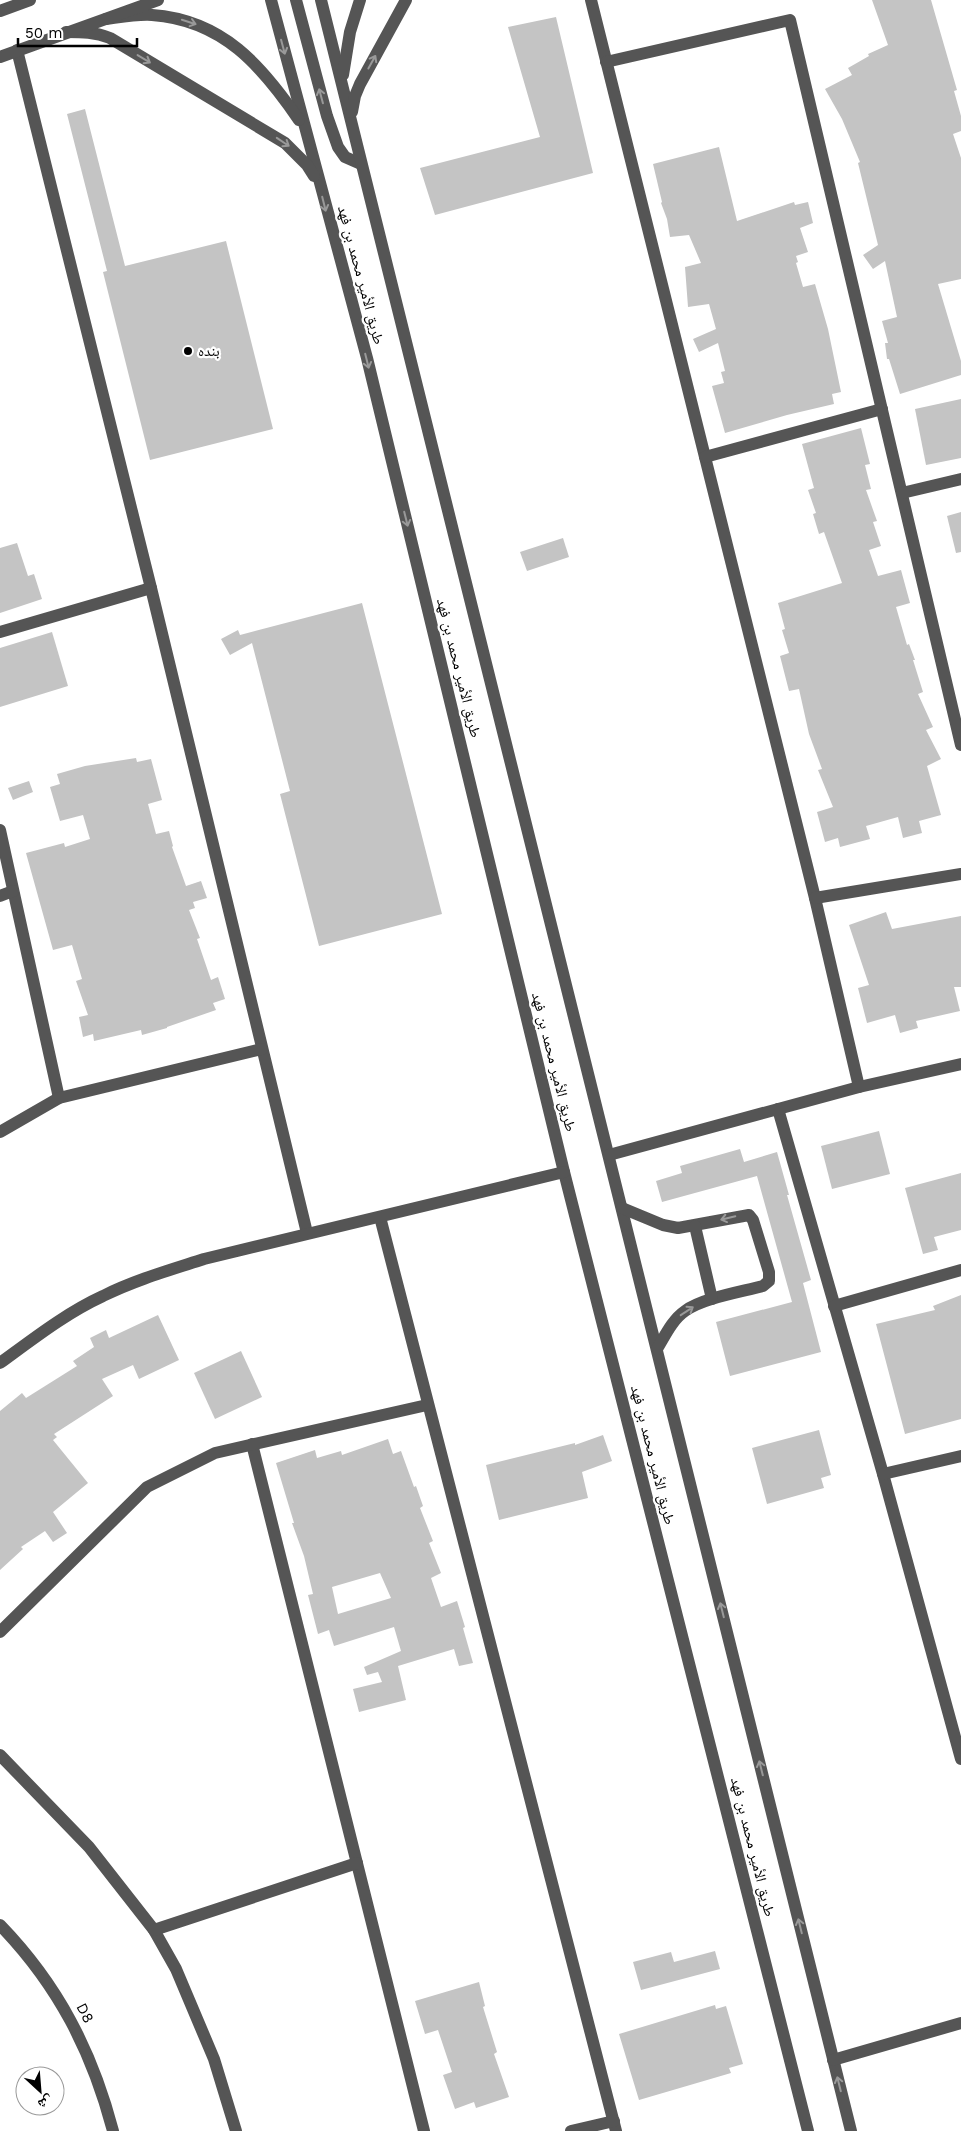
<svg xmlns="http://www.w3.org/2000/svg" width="961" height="2131" viewBox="0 0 961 2131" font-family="'Work Sans','Noto Naskh Arabic',sans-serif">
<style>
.building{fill:#c4c4c4;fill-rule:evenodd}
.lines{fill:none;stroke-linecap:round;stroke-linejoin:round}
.minor{stroke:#555;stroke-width:12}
.oneway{stroke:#999}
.poi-dot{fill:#000;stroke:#fff;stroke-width:2}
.labels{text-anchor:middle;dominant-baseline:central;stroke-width:4.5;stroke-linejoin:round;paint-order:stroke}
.street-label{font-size:15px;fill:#000;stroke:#fff}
.poi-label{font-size:15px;fill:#000;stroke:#fff;text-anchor:start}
</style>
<rect width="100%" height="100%" fill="#fff"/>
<g class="building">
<polygon points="872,0 931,0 957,90 954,91 961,116 961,131 953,134 961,158 961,279 938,284 961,361 961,375 900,394 889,359 887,359 885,343 888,343 882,321 897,317 885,261 873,269 863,255 878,245 858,163 860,162 842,119 825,89 852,75 848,68 869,56 868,54 888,45"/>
<polygon points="556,17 593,173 435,215 420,168 540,137 508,27"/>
<polygon points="85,109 125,266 226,241 273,429 150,460 103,272 107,271 67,114"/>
<polygon points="719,147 737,221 794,202 795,205 808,202 813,223 800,228 808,252 796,256 798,262 796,263 803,287 815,284 828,329 841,392 832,394 834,404 787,415 725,433 712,386 724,383 721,372 725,371 718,343 699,352 693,339 716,329 709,304 688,307 685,267 701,263 689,235 670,237 667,219 661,203 662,202 653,164"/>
<polygon points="961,399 961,458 926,465 915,409"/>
<polygon points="861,428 870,464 865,465 871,489 866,490 877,521 873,522 881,546 869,550 878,576 901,570 910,603 896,607 907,645 909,644 915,660 913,660 923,692 918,694 933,727 926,730 941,759 927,766 941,815 919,821 922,833 903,838 898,817 866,826 870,839 840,847 838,838 825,842 817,812 833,807 818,770 822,769 809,734 799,689 789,691 780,656 789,653 782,630 785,629 778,603 842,583 824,532 819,534 813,514 816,513 808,490 814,488 802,444"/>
<polygon points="961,512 961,552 956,553 947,516"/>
<polygon points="563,538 569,557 527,571 520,552"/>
<polygon points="17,543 28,576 34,574 42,599 0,613 0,548"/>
<polygon points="362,603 442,914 319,946 280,794 290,791 252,643 230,655 221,639 238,630 240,635"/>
<polygon points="52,632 68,686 0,707 0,648"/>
<polygon points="136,758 137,762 151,759 162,800 148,804 156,834 169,831 173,846 172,847 186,886 201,881 207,898 193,902 195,908 189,910 200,938 197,939 211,980 218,977 225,999 213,1003 216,1010 167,1027 167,1028 142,1035 141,1030 94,1041 93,1034 83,1037 79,1017 88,1015 76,981 82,979 72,945 53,950 26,853 64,843 65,847 90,839 83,815 60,821 50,787 60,784 57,774 85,766"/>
<polygon points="29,781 33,792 13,800 8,788"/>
<polygon points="886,912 892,929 961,916 961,987 954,987 960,1011 916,1021 918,1028 900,1033 895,1015 867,1023 858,988 869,985 849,925"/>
<polygon points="879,1131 890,1174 832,1189 821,1146"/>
<polygon points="740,1149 744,1162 777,1152 789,1195 787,1195 811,1280 803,1283 821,1352 730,1376 716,1322 792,1302 757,1176 662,1202 656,1181 682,1173 680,1166"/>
<polygon points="961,1173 961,1230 934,1237 938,1250 923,1254 905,1188"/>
<polygon points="961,1295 961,1419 905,1434 876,1324 935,1310 933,1306"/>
<polygon points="158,1315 179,1360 139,1379 133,1365 102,1379 113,1396 54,1434 57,1437 53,1440 88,1483 53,1512 67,1533 53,1542 45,1531 21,1547 23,1549 0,1570 0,1411 22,1393 26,1398 77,1366 73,1361 94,1347 90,1338 106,1330 109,1338"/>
<polygon points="241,1351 262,1397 215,1419 194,1373"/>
<polygon points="819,1430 831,1475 821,1478 824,1488 767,1504 752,1448"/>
<polygon points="603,1435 612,1461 582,1472 588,1498 499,1520 486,1465 575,1443 575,1445"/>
<path d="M388 1439 393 1454 401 1451 414 1487 416 1486 423 1506 420 1508 433 1541 429 1543 441 1573 431 1578 441 1607 457 1601 465 1627 463 1628 473 1663 459 1666 454 1649 398 1666 406 1700 359 1712 353 1689 382 1682 378 1672 367 1675 364 1667 401 1651 394 1627 334 1646 329 1630 318 1634 308 1595 313 1594 304 1556 292 1523H294L276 1463 315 1450 317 1458 341 1451 342 1455ZM380 1573 391 1598 338 1614 332 1587Z"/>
<polygon points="715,1951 720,1969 641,1990 633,1962 671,1952 674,1962"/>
<polygon points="479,1982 485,2006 483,2007 497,2052 494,2054 509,2097 476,2108 474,2102 455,2109 443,2075 452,2072 438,2030 425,2034 415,2001"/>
<polygon points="715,2005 716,2009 726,2006 743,2064 729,2068 731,2073 639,2100 619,2034"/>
</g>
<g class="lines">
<g class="minor">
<polyline points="271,0 367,358 564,1172 808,2131"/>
<polyline points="296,0 327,116 338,147 345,157 361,164"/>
<polyline points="321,0 851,2131"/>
<polyline points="591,0 815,898 859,1087"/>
<polyline points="0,11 30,0"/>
<path d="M106 19C121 17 137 14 152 15 223 20 262 66 299 120"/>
<path d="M66 32C82 32 95 32 110 38L285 143 307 165 314 176"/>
<polyline points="17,50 151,588 307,1233"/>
<polyline points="0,57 158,0"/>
<polyline points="606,62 790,20 961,745"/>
<polyline points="343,75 350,32 360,0"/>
<polyline points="352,112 355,96 360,84 406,0"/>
<polyline points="705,457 882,409"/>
<polyline points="902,493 961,479"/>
<polyline points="0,632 151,588"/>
<polyline points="0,830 59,1098"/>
<polyline points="0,896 13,891"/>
<polyline points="815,898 961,874"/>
<polyline points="778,1109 883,1474 961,1759"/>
<polyline points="0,1132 59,1098 262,1049"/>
<polyline points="609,1155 859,1087 961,1064"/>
<path d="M622 1208 663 1225 678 1228 749 1215 753 1220 769 1272V1281L763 1286C741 1292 703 1298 685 1311 672 1320 665 1336 657 1349"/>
<polyline points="380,1217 616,2131"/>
<polyline points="695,1226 712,1299"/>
<polyline points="834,1306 961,1270"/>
<path d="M0 1363C33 1339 66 1313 103 1296 135 1280 170 1270 204 1259L564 1172"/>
<polyline points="252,1444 424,2131"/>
<polyline points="883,1474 961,1456"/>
<polyline points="0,1632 147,1487 215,1453 427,1405"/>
<polyline points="0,1755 89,1847 154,1930 176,1969 214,2059 236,2131"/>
<path d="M0 1925C58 1985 92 2051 113 2131"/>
<polyline points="154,1930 357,1863"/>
<polyline points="833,2060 961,2023"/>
<polyline points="571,2131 614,2121"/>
</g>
</g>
<defs><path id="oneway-shaft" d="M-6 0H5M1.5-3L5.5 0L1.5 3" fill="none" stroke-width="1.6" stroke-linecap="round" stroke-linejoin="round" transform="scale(1.25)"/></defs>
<g class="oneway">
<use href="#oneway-shaft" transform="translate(189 22) rotate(18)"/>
<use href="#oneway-shaft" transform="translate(283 47) rotate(75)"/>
<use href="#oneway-shaft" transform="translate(144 59) rotate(31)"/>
<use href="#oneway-shaft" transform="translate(372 62) rotate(-61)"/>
<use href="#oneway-shaft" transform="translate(321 96) rotate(-105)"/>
<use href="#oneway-shaft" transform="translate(283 142) rotate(34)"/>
<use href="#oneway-shaft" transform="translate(324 204) rotate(76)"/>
<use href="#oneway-shaft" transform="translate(367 361) rotate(76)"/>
<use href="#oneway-shaft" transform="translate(406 519) rotate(76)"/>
<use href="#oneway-shaft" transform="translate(728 1218) rotate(167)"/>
<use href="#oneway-shaft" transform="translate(687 1311) rotate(-33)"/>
<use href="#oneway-shaft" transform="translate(722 1610) rotate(-104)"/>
<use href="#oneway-shaft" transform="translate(761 1768) rotate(-104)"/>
<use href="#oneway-shaft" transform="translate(800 1926) rotate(-104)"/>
<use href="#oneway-shaft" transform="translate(839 2084) rotate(-104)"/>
</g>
<circle class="poi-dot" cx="188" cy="351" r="5"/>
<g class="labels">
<g class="street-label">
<text transform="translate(361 275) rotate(75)">طريق الأمير محمد بن فهد</text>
<text transform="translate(459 668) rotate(76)">طريق الأمير محمد بن فهد</text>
<text transform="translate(554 1062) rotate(76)">طريق الأمير محمد بن فهد</text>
<text transform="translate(653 1455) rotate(76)">طريق الأمير محمد بن فهد</text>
<text transform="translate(753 1847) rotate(76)">طريق الأمير محمد بن فهد</text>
<text transform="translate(85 2013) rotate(63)">D8</text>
</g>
<g class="poi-label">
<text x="198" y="351">بنده</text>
</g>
</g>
<g transform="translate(40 2091) rotate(154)"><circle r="24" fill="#ffffff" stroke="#999999"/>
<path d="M0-4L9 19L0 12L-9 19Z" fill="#000000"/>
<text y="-8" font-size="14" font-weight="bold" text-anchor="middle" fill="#000000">ش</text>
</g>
<path d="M18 38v8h119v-8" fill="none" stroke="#000000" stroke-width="2.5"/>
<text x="25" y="38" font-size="15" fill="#000000" stroke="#ffffff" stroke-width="4" paint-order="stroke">50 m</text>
</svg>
